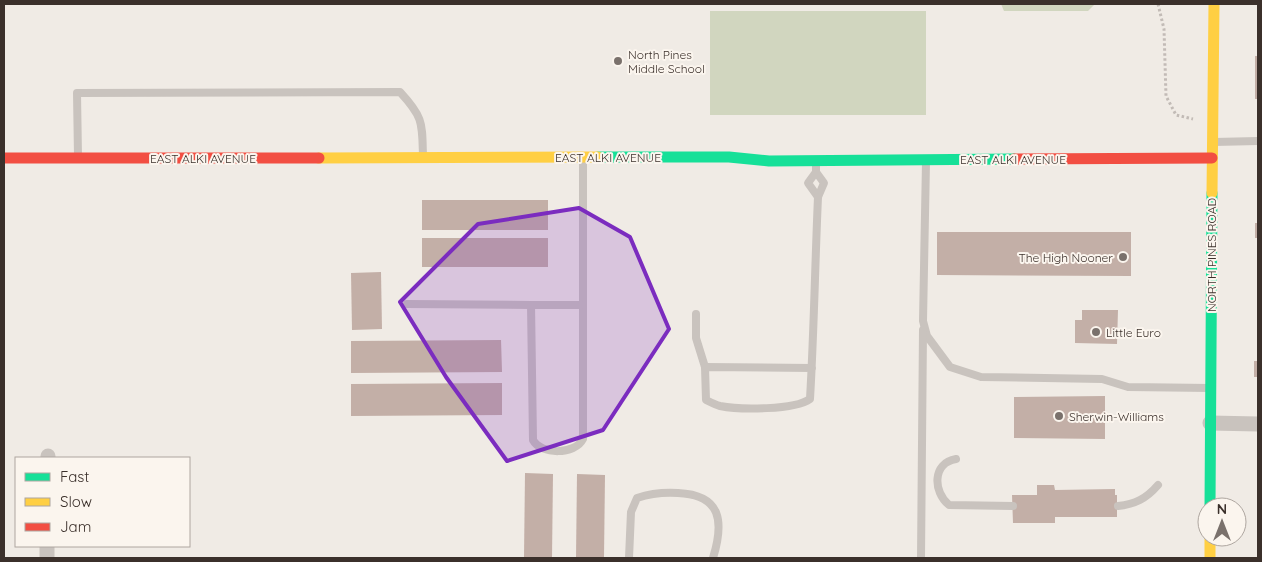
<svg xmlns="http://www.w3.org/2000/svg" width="1262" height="562" viewBox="0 0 1262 562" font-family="Quicksand,sans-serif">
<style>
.green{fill:#d1d6bf}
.building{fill:#c3afa7}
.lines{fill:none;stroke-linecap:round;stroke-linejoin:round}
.path{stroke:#c2bbb6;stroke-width:3;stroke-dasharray:2.5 2.5;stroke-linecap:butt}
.lane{stroke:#c9c3be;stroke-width:8}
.street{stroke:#c9c3be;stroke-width:15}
.fast{stroke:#16e098;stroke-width:11}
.slow{stroke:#ffcf43;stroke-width:11}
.jam{stroke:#f24e42;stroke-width:11}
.marked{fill:#7b2cbf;fill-opacity:0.2;stroke:#7b2cbf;stroke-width:4;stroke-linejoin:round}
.poi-dot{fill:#7a716c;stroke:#fbf5ee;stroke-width:2}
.labels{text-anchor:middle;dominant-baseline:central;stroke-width:4;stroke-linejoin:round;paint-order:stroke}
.poi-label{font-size:12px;fill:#3b302b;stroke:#fbf5ee;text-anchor:start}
.street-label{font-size:12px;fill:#3b302b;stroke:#fbf5ee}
</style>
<rect width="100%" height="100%" fill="#f0ebe5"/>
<g class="green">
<polygon points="1001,4 1095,4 1088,11 1004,11"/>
<rect x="710" y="11" width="216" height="104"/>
</g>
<g class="building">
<rect x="1255" y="56" width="3" height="43"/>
<rect x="422" y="200" width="126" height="30"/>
<rect x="1255" y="223" width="3" height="15"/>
<polygon points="937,232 1131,232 1131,276 937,275"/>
<rect x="422" y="238" width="126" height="29"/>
<polygon points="381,272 382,329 352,330 351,273"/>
<polygon points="1082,310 1118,310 1117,344 1075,343 1075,320 1082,320"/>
<polygon points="501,340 502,372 351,373 351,341"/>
<rect x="1254" y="361" width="4" height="16"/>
<polygon points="502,383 502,415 351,416 351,384"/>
<polygon points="1105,396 1105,439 1014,438 1014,397"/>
<polygon points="525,473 553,474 552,558 524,558"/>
<polygon points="577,474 605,475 604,558 576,558"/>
<polygon points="1037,485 1054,485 1055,490 1115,489 1115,495 1117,495 1117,517 1055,517 1055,523 1013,523 1012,495 1037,495"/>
</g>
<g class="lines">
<polyline class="path" points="1158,4 1164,29 1166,96 1176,115 1193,119"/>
<g class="lane">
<polyline points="1214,142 1258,141"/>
<path d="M78 156 77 93 400 92C424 118 422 123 423 157"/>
<polyline points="926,162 923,321 927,336 950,367 981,377 1102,379 1128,387 1210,388"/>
<polyline points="816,172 808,183 818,197 824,183 816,172 816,162"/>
<path d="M407 304 531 305 533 440C541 455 575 455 583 439V158"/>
<polyline points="531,305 582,305"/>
<polyline points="696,314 696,338 705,367"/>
<path d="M812 368 705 367 706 400C710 402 716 405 720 406 740 410 795 410 810 399 814 331 815 264 818 197"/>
<path d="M956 459C932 463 933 492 949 505L1013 506"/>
<path d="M1118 506C1135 504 1146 499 1158 485"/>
<path d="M629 558 631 512 637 498C652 493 663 492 678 493 722 495 724 522 713 558"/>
<polyline points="921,558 923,330"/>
</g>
<g class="street">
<polyline points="1210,423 1258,424"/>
<polyline points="48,458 48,456"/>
<polyline points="47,558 47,546"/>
</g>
<g class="fast">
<polyline points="598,157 729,157 769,161 1014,159"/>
<polyline points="1210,507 1212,193"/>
</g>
<g class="slow">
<polyline points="319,158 598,157"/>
<polyline points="1212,193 1214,4"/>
<polyline points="1210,537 1210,558"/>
</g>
<g class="jam">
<polyline points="4,158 319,158"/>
<polyline points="1014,159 1212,158"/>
</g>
</g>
<path class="marked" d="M579 208 630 237 669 329 603 430 507 461 446 377 400 302 478 224Z"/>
<g class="poi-dot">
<circle cx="618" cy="61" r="5"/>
<circle cx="1123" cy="257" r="5"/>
<circle cx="1096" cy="332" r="5"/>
<circle cx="1059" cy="416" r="5"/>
</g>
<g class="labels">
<g class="poi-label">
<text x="628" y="54">North Pines<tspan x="628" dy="14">Middle School</tspan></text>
<text x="1113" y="257" text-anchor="end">The High Nooner</text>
<text x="1106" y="332">Little Euro</text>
<text x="1069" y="416">Sherwin-Williams</text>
</g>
<g class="street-label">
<text x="608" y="157">EAST ALKI AVENUE</text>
<text x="203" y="158">EAST ALKI AVENUE</text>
<text x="1013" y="159">EAST ALKI AVENUE</text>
<text transform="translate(1211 255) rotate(-90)">NORTH PINES ROAD</text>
</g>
</g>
<rect width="1262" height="562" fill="none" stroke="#3b302b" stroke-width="10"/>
<rect x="15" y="457" width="175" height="90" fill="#fbf5ee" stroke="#aea6a0"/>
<rect x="25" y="473" width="25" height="8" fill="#16e098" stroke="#aea6a0"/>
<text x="60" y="482" font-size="15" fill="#3b302b">Fast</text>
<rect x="25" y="498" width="25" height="8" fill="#ffcf43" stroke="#aea6a0"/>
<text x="60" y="507" font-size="15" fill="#3b302b">Slow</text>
<rect x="25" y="523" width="25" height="8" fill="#f24e42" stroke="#aea6a0"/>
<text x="60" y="532" font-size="15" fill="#3b302b">Jam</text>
<g transform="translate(1222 522)"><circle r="24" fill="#fbf5ee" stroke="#aea6a0"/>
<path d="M0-4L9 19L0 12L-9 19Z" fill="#7a716c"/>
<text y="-8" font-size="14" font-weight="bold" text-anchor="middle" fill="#3b302b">N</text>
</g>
</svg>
